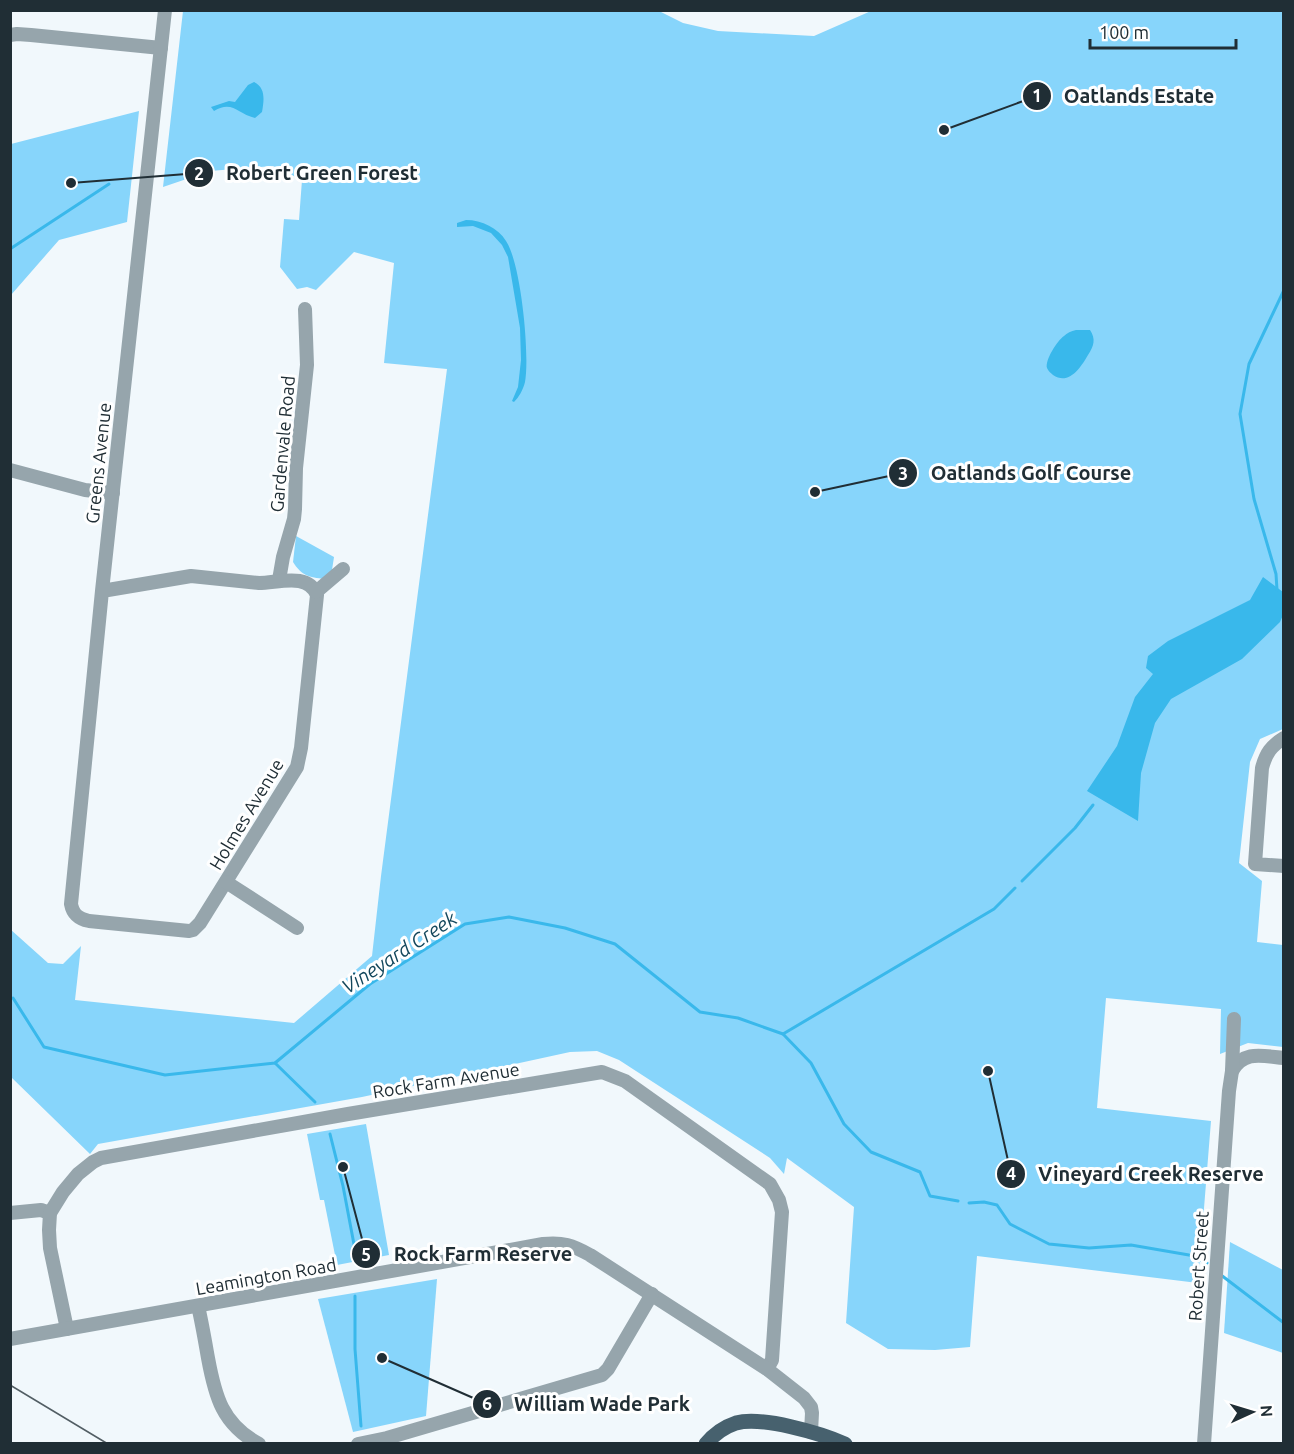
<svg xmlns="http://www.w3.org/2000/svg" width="1294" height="1454" viewBox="0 0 1294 1454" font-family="Ubuntu,sans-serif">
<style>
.green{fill:#87d5fb}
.water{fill:#39b8eb}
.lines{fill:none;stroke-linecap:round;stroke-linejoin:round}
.stream{stroke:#39b8eb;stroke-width:3}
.minor{stroke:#96a5ac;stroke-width:14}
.major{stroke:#47616e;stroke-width:15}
.tram{stroke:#525e64;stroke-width:1.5}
.labels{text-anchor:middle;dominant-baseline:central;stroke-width:6;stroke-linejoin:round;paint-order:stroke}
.street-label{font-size:18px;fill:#202e35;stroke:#fff}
.water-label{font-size:20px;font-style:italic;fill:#13475c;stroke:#fff}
.leader{fill:none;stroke:#202e35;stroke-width:2}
.callout-dot{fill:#202e35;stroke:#fff;stroke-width:2}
.mark-label{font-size:18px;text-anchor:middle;font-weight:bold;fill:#fff}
.callout-label{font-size:20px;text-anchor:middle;font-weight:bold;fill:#202e35;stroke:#fff;stroke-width:6;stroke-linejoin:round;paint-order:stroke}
</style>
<rect width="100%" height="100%" fill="#f1f8fc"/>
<g class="green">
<polygon points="657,10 683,23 718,31 814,36 871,11 1283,11 1283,729 1260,739 1250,762 1239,863 1262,881 1257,942 1283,945 1283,1047 1248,1043 1220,1054 1221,1009 1106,998 1097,1108 1211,1121 1198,1283 977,1256 970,1347 935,1350 888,1349 846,1323 854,1207 787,1158 784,1174 770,1158 619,1060 597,1051 570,1052 362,1097 98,1144 90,1154 11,1077 10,929 48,963 63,964 81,946 75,1000 294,1023 372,956 381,876 447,369 384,363 394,263 354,252 316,290 307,287 297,289 280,267 284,219 299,220 302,180 273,166 210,171 163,187 183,11"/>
<polygon points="139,111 127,222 59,240 11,295 11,144"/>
<path d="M296 536 334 557 332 570 325 579C308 577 302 576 293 562Z"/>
<polygon points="366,1124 389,1255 337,1265 324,1200 320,1200 307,1134"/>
<polygon points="1230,1242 1283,1270 1283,1353 1224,1333"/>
<polygon points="437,1279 426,1416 353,1432 318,1299"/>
</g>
<g class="water">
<path d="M254 82C266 88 264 100 262 112L255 118C237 114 233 100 214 111L211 107 229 101 235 102 248 85Z"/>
<path d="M466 220C482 220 498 228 506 241 521 263 530 355 525 382 523 390 519 397 514 402L512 401 518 387 521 360 520 328 508 257 502 245 491 233 473 226 457 227V223Z"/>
<path d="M1076 330H1090C1096 339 1094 346 1088 355 1081 367 1069 386 1053 375 1051 373 1048 371 1047 368 1045 360 1057 341 1064 336 1067 333 1071 331 1076 330Z"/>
<polygon points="1263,577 1283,592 1283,615 1280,622 1242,659 1171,699 1155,723 1141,773 1138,821 1087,791 1117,746 1135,697 1153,674 1146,668 1148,656 1168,641 1250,600"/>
</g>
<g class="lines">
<g class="stream">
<polyline points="10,249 109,184"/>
<polyline points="1277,590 1276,574 1254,499 1240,414 1249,364 1284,290"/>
<polyline points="1022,881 1075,828 1093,805"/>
<polyline points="13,998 44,1047 165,1075 275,1063 370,984 465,924 509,917 565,928 615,944 700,1012 738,1018 783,1034 811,1063 844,1124 871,1152 920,1172 930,1196 958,1201"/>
<polyline points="783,1034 994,909 1015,888"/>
<polyline points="275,1063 315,1102"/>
<polyline points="330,1134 343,1186 356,1255"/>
<polyline points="969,1203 984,1202 997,1205 1010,1224 1049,1244 1089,1248 1131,1245 1189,1255 1207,1263"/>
<polyline points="1221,1275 1284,1323"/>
<polyline points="355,1296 355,1349 361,1426"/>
</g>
<g class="minor">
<polyline points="10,35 17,34 31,35 161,48"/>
<polyline points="10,470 85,490 113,493"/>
<polyline points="279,580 283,557 294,519 295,509 296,468 307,365 305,309"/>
<path d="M102 591 191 576 259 583C278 583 308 572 317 595L301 748 297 767 200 923 193 930 189 931 89 921C79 919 73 915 71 904L102 591 165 10"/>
<polyline points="316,592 343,569"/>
<path d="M1284 738C1271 746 1266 753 1262 768L1255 864 1284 866"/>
<polyline points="226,882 297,928"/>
<path d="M1232 1071C1244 1050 1262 1056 1284 1058"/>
<polyline points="10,1213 41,1210 50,1213"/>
<path d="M198 1306C202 1323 205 1341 208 1358 215 1396 222 1424 259 1444"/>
<polyline points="67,1329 50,1248 49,1230 50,1213 63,1192 78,1174 93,1162 101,1158 348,1114 602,1072 625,1081 770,1184 779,1200 782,1212 772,1360 767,1369"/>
<path d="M10 1339 543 1244C563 1242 572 1245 590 1255L767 1369 804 1398 811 1407 812 1413 811 1432"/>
<polyline points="358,1444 387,1438 602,1375 608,1369 652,1294"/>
<polyline points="1204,1444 1229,1091 1232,1071 1234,1019"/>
</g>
<path class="major" d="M706 1444C714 1434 724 1427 736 1423 762 1416 820 1433 845 1444"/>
<polyline class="tram" points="10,1385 108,1444"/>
</g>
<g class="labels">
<g class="street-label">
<text transform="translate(282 444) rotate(-85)">Gardenvale Road</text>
<text transform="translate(98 463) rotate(-84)">Greens Avenue</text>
<text transform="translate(246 814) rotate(-59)">Holmes Avenue</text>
<text transform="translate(446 1080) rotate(-9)">Rock Farm Avenue</text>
<text transform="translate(1198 1266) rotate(-86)">Robert Street</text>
<text transform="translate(266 1276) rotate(-10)">Leamington Road</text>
</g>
<g class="water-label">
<text transform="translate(399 952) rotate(-33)">Vineyard Creek</text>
</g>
</g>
<path class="leader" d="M944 130L1037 96M71 183L199 173M815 492L903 473M988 1071L1011 1174M343 1167L366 1254M382 1358L487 1404"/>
<g class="callout-dot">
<circle cx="944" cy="130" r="6"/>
<circle cx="71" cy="183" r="6"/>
<circle cx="815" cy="492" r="6"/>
<circle cx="988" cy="1071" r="6"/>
<circle cx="343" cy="1167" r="6"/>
<circle cx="382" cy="1358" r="6"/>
<circle cx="1037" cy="96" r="15"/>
<circle cx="199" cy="173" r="15"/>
<circle cx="903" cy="473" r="15"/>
<circle cx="1011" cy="1174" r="15"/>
<circle cx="366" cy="1254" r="15"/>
<circle cx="487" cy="1404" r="15"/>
</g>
<g class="mark-label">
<text x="1037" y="102">1</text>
<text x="199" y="180">2</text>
<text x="903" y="480">3</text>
<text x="1011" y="1180">4</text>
<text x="366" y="1261">5</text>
<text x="487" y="1410">6</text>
</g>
<g class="callout-label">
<text x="1139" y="103">Oatlands Estate</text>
<text x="322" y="180">Robert Green Forest</text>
<text x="1031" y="480">Oatlands Golf Course</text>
<text x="1151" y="1181">Vineyard Creek Reserve</text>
<text x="483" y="1261">Rock Farm Reserve</text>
<text x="602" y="1411">William Wade Park</text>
</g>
<rect width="1294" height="1454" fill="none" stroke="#202e35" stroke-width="24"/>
<g transform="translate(1252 1412) rotate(86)" stroke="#ffffff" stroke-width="4.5" paint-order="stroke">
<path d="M0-4.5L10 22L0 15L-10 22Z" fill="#202e35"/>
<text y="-9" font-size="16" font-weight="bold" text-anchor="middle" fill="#202e35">N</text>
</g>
<path d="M1090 39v9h146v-9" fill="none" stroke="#202e35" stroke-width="3"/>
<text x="1099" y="39" font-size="18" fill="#202e35" stroke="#ffffff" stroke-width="4.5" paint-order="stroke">100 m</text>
</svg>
